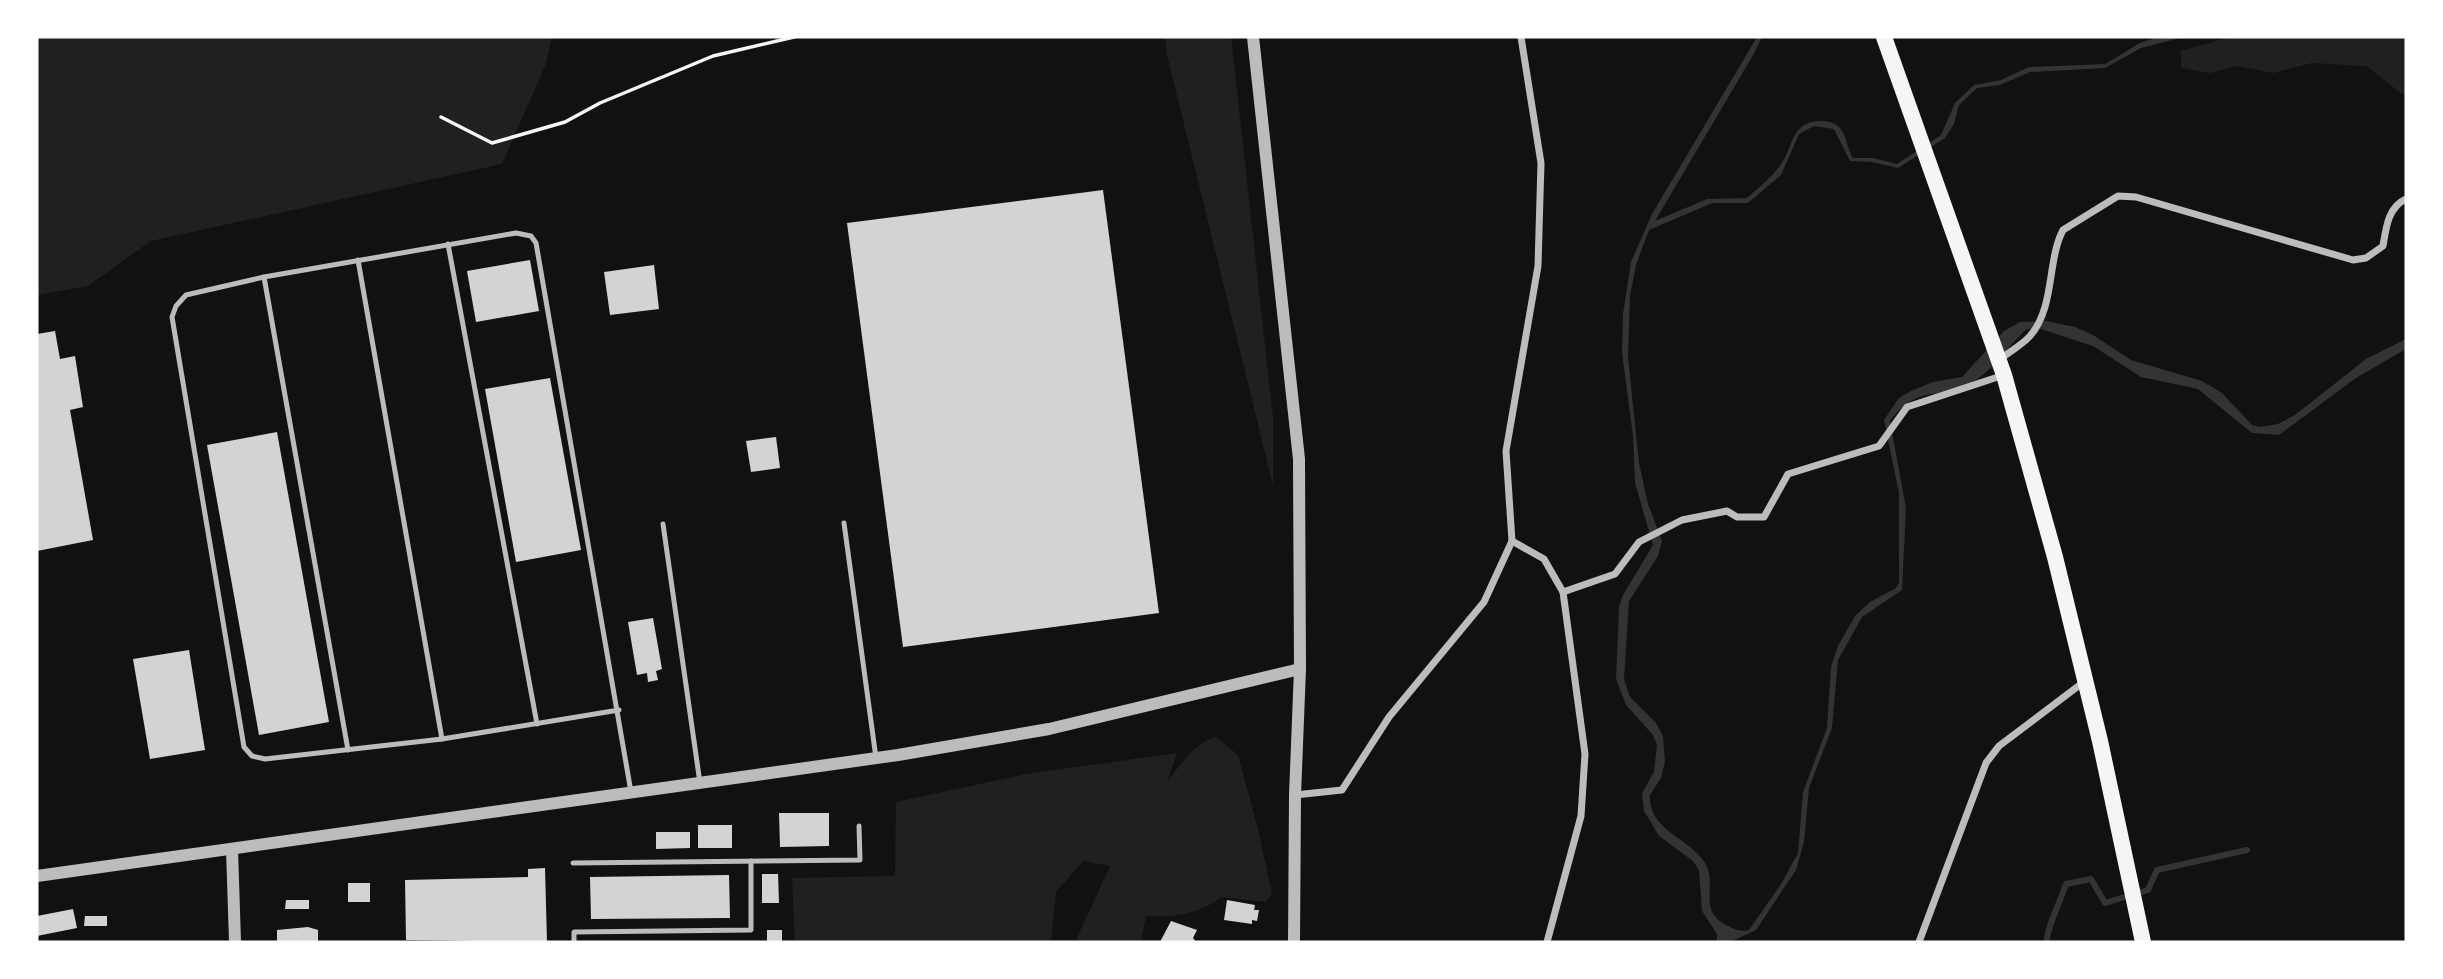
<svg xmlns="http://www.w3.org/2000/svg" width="2443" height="979" viewBox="0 0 2443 979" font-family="Lato,sans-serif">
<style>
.green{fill:#202020}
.water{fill:#333}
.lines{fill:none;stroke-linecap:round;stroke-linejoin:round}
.stream{stroke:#333;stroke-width:6}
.building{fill:#d3d3d3}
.path{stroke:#f5f5f5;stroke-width:3.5}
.service{stroke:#bcbcbc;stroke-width:5}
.minor{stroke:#bcbcbc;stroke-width:7}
.tertiary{stroke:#bcbcbc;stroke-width:12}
.primary{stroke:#f5f5f5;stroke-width:16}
</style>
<rect width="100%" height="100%" fill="#111"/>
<g class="green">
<polygon points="37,37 552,37 545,66 502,164 151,241 88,286 37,295"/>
<polygon points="1165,37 1231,37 1273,418 1273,485 1167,55"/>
<polygon points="2230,37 2406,37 2406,97 2366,66 2312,63 2273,73 2237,66 2210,73 2181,68 2181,51"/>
<path d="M1216 737 1238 755 1258 829 1272 894 1265 902 1221 897C1201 914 1170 918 1146 916L1141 942H1075L1110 866 1083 861 1056 892 1051 942H795L792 878 895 876 896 802 1026 774 1177 753 1167 782C1181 764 1194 743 1216 737Z"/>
</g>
<path class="water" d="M1757 37H1762L1752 57 1655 221 1707 199 1747 198C1758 188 1770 179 1779 167 1794 149 1789 122 1820 121 1827 121 1835 122 1840 128 1847 136 1847 149 1853 158H1873L1897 164 1941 135 1955 103 1974 85 2001 80 2029 67 2105 64 2140 43 2158 37H2184L2141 48 2105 68 2030 72 2000 85 1977 88 1959 105 1954 124 1945 138 1898 168 1872 162 1850 161 1834 129 1814 126 1799 134 1781 175 1748 203H1712L1649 230 1636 265 1630 296 1628 357 1639 463 1648 504 1662 541 1658 556 1629 601 1624 679 1630 697 1656 723 1663 736 1665 761 1661 778 1650 795C1648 829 1686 837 1703 860 1721 884 1694 909 1728 926 1736 930 1741 932 1749 930L1781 884 1798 853 1803 792 1827 728 1831 667 1838 646 1855 616 1870 602 1896 588 1899 583V493L1884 420 1899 398 1911 391 1933 382 1962 377 2004 331 2020 322 2046 321 2075 327 2093 335 2131 360 2202 381 2222 393 2252 425 2260 427 2278 424 2295 415 2366 359 2406 339V349L2356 378 2279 435 2252 433 2198 389 2141 377 2093 346 2041 329H2027C2008 345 1993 371 1971 383 1938 402 1920 382 1890 421L1906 508 1902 590 1862 617 1838 660 1832 728 1809 788 1804 842 1796 870 1756 930 1730 942H1717V934L1702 911 1699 870 1693 861 1659 836 1644 811 1642 793 1654 772 1657 745 1653 735 1626 705 1616 679 1619 607 1623 595 1653 545 1635 483 1633 436 1622 352 1623 314 1631 262 1652 214Z"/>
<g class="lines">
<path class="stream" d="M2047 942C2046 929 2061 900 2066 884L2091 879 2105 903 2148 890 2157 870 2247 850"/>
</g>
<g class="building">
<polygon points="1103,190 1159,613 903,647 847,223"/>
<polygon points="530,260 539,311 476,322 467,271"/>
<polygon points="654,265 659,309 610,315 604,272"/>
<polygon points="55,331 60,359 75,356 83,407 70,410 93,540 37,551 37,334"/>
<polygon points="550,378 581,550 516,562 485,389"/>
<polygon points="277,432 329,722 259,735 207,445"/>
<polygon points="776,437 780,468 751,472 746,441"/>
<polygon points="653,618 662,669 656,671 658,680 648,682 647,673 637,675 628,622"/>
<polygon points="189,650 205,750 150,759 133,659"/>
<polygon points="779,813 829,813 829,846 780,847"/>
<rect x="698" y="825" width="34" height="23"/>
<polygon points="656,832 690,832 690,848 656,849"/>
<polygon points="545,868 547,942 406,940 405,880 528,877 528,869"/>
<polygon points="762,874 778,874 779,903 762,903"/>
<polygon points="729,875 730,918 591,919 590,877"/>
<rect x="348" y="883" width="22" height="19"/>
<polygon points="286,900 309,900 309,909 285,909"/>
<polygon points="1227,900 1255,905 1254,910 1259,910 1257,921 1252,920 1252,924 1224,920"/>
<polygon points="73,909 77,928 37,936 37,916"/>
<polygon points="85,916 107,916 107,926 84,926"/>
<polygon points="1171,921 1197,930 1193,938 1196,942 1160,942"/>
<polygon points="308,927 318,930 318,942 277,942 277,930"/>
<rect x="767" y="930" width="15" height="12"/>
</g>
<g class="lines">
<polyline class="path" points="441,117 492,143 565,122 600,103 713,56 794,37"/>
<g class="service">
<polyline points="448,244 537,724"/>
<polyline points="358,260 442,739"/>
<polyline points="264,277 348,750"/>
<polyline points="844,523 876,758"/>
<polyline points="663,524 700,783"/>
<polyline points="619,710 442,739 265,759 252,756 244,747 172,317 176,306 186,295 264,277 516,233 531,236 536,243 631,792"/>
<polyline points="573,863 860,860 859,826"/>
<polyline points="574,942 574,932 751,930 751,861"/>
</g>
<g class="minor">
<path d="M1999 360C2009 352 2022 345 2030 336 2055 308 2047 260 2063 230L2118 196 2136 197 2353 260 2366 258 2383 246C2386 228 2388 207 2406 199"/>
<polyline points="1512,541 1544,559 1563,592 1585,754 1581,816 1547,942"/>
<polyline points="1563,592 1615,574 1639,542 1682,520 1727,511 1737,517 1764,517 1788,474 1879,446 1907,407 2004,375"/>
<polyline points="1295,795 1342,790 1389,717 1484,602 1512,541 1506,451 1538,266 1541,163 1521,37"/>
<polyline points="1919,942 1986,763 1999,746 2085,681"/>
</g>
<g class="tertiary">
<polyline points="1253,37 1299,459 1300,669 1295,795 1294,942"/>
<polyline points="232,849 235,942"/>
<polyline points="37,876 898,755 1049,729 1300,669"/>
</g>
<polyline class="primary" points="1884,37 2004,375 2055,557 2100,741 2143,942"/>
</g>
<rect width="2443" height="979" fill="none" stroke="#ffffff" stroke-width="77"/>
</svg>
